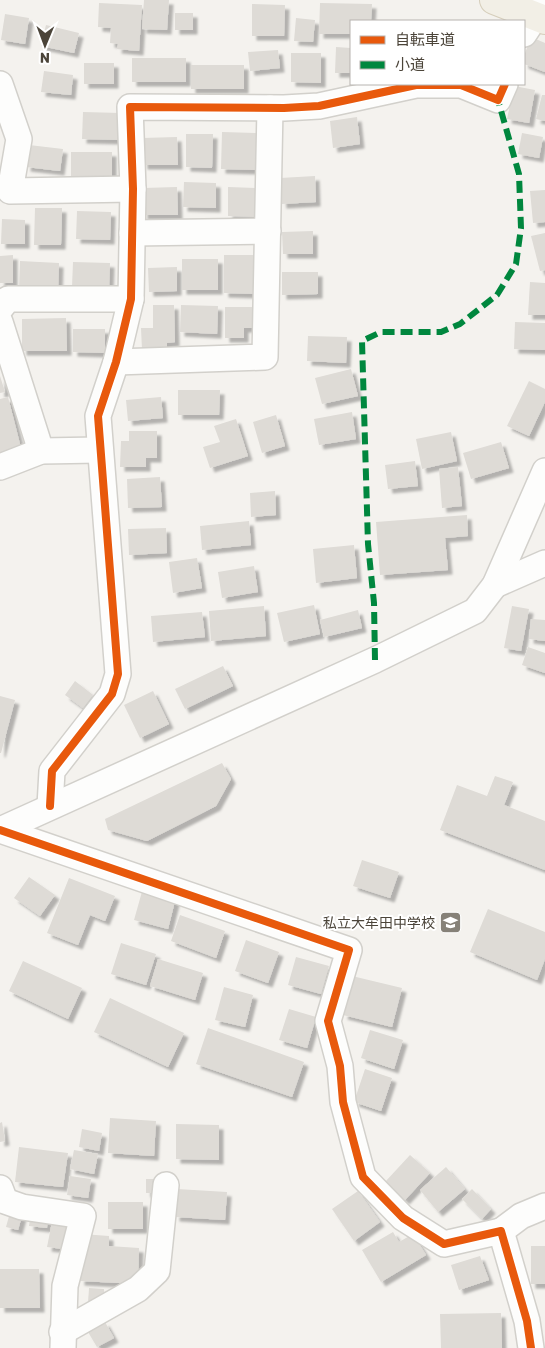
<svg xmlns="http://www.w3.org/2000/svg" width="545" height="1348" viewBox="0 0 545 1348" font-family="Rubik,'Noto Sans JP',sans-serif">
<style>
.building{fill:#dedbd6;filter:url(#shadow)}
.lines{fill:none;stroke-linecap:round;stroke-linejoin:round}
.minor-casing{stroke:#d2d0cb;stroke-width:28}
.major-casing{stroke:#d6cebb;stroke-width:30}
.minor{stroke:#fdfdfc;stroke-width:25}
.major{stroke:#f2efe6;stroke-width:28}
.quiet{stroke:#00873e;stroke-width:6;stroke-dasharray:12 6;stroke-linecap:butt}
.cycleway-casing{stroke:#fff;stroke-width:11}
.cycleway{stroke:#e8590c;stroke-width:8}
.labels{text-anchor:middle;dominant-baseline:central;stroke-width:4;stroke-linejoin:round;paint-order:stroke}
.poi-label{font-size:14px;fill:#4b4439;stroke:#fff;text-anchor:end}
</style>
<defs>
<filter id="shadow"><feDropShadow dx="4.5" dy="4.5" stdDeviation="1" flood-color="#0004"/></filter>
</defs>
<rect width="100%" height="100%" fill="#f4f2ee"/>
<g class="building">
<polygon points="144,0 169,0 167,30 142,29"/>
<polygon points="99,3 142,5 139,51 117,49 118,44 110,43 111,28 98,27"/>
<polygon points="320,3 372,4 371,21 351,21 351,34 319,34"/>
<polygon points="252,4 285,5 284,36 252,36"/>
<rect x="175" y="13" width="18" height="17"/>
<polygon points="5,14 29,18 25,44 1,40"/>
<polygon points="296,18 315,20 313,42 294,41"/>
<polygon points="46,25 79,33 74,53 41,46"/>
<polygon points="531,37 545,43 545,72 524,64 524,56"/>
<polygon points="336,47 351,48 351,73 335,73"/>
<polygon points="278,50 280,68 250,71 248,52"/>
<polygon points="291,53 321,53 321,83 291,82"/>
<rect x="132" y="58" width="54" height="24"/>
<rect x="84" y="63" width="30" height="21"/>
<rect x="191" y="65" width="53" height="24"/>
<polygon points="44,71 73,75 71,95 41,92"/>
<polygon points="514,86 535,90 529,123 507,119"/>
<polygon points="542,95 545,95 545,121 536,119"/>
<polygon points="83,112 121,113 120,140 82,139"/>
<polygon points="357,117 360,144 333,148 330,121"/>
<polygon points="222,132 256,133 256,170 221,169"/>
<polygon points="522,133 543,137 539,158 518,154"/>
<polygon points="186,134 213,134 212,168 186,167"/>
<polygon points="177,137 178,165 143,165 142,138"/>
<polygon points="29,145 63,149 60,171 26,167"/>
<rect x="71" y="152" width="41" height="30"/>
<polygon points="315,176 316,202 282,204 280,178"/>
<polygon points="184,182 216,183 216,208 183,207"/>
<polygon points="177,187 178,215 143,215 143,188"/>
<polygon points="228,187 257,188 256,217 228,216"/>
<polygon points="545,190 545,222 533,223 530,191"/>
<polygon points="35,208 62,208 61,245 34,245"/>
<polygon points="77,211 111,212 110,240 76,239"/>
<polygon points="2,219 25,220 25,244 1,244"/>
<polygon points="313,231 313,254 283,254 282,232"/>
<polygon points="545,233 545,270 540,271 531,236"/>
<polygon points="13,255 13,283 0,283 0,256"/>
<polygon points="224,255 258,255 257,294 224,293"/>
<rect x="182" y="259" width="36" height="31"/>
<polygon points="20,261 59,263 58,291 19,289"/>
<polygon points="73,262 110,263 109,288 72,287"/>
<polygon points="177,267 177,291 149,292 148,268"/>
<polygon points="282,272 318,272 318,294 282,295"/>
<polygon points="530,282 545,283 545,315 528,315"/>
<polygon points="153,305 174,305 175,342 167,343 167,349 142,350 141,328 153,328"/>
<polygon points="181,305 218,306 217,334 180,332"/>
<polygon points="225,307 255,307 255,328 244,328 244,338 225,338"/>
<polygon points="66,318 67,351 22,351 22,319"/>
<polygon points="515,322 545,323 545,350 514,349"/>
<polygon points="73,329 105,329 105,353 73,352"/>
<polygon points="308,336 347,337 346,363 307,361"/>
<polygon points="351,369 358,396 322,404 315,378"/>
<polygon points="0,376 5,392 0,393"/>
<polygon points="529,381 545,389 545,402 529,436 507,426"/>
<polygon points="178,390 220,390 219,415 178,415"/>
<polygon points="8,397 21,448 0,453 0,399"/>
<polygon points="161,397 163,418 128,421 126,400"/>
<polygon points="352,412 356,439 319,445 314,419"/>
<polygon points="276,415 285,446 262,453 253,422"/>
<polygon points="236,419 248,456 210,468 203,447 220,442 214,426"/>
<polygon points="129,431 157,431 157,458 146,458 146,467 120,467 121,441 129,441"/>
<polygon points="451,432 457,461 422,469 416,439"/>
<polygon points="501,442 509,468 471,479 463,453"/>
<polygon points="415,461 418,486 388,489 385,465"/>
<polygon points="458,467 462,506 442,508 439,469"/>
<polygon points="160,477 162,507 128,508 127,479"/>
<polygon points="275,491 276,515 251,517 250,493"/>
<polygon points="467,515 468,536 445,538 448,570 380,575 376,522"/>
<polygon points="249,521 251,545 202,550 200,526"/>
<polygon points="166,528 167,553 129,555 128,529"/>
<polygon points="354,545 357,578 316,583 313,549"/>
<polygon points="197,558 202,588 173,593 169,562"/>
<polygon points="254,566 258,592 222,598 218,572"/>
<polygon points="314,605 320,634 284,642 277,613"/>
<polygon points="264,606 266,636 211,641 209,611"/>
<polygon points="512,606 529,609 521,651 504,648"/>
<polygon points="358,610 362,628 324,637 320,620"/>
<polygon points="202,612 205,637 153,642 151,616"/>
<polygon points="531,619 545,620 545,641 529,639"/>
<polygon points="528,647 545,653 545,673 522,665"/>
<polygon points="223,666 233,686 185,709 175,689"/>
<polygon points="75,681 93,695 83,708 65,695"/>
<polygon points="153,691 169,724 140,738 124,705"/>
<polygon points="0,696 15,700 1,753 0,753"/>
<polygon points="222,763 231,779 216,806 147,841 108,830 105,819"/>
<polygon points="495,776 513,782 504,805 545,821 545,870 440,830 457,785 487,796"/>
<polygon points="362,860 399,872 390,898 353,886"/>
<polygon points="29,877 55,895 40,916 14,898"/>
<polygon points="69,878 115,896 105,921 90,915 78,945 47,933"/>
<polygon points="143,888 176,897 168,929 134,920"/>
<polygon points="488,909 545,932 545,959 537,980 470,952"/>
<polygon points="180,915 225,931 216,958 171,941"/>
<polygon points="246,940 279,952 268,983 235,971"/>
<polygon points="121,943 156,954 146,985 111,974"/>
<polygon points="296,957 329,966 321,994 288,985"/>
<polygon points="158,959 203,973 195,1000 150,986"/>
<polygon points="23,961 82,988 68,1019 9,991"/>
<polygon points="352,976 402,988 392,1027 343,1015"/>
<polygon points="224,987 253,995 245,1027 215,1020"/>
<polygon points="110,998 184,1033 168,1067 94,1032"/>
<polygon points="289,1009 316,1017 307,1048 279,1040"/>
<polygon points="208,1028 304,1062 292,1097 196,1064"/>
<polygon points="370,1030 403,1040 394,1069 361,1058"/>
<polygon points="365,1069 392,1078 381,1111 354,1102"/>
<polygon points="110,1118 156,1121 154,1156 108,1153"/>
<polygon points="2,1122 5,1141 0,1142 0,1123"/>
<polygon points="176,1124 219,1125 219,1160 176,1159"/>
<polygon points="82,1129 102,1133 99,1151 79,1147"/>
<polygon points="19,1147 68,1153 63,1187 15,1182"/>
<polygon points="74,1150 98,1154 94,1174 70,1169"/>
<polygon points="410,1155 430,1173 405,1200 385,1182"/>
<polygon points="446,1167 465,1189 438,1212 420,1190"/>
<polygon points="70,1176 91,1179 88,1198 67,1195"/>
<rect x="146" y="1179" width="11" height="14"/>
<polygon points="177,1189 227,1192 225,1220 175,1217"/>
<polygon points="472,1189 491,1209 482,1219 462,1199"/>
<polygon points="358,1191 380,1222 354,1241 332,1209"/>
<rect x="108" y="1202" width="35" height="27"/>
<polygon points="11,1209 23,1212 18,1230 6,1227"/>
<polygon points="31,1212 48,1212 47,1228 29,1226"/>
<polygon points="52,1222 68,1225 63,1249 47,1247"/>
<polygon points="393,1232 399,1242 413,1234 426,1255 381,1282 362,1250"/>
<polygon points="82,1234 109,1236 109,1246 139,1248 138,1284 80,1281"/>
<rect x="531" y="1246" width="14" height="38"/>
<polygon points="480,1256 489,1280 459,1290 451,1265"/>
<polygon points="0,1269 39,1269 40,1308 0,1308"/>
<polygon points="89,1288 104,1289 104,1303 88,1303"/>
<polygon points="501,1313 502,1348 441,1348 440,1314"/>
<polygon points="105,1322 114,1338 97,1347 88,1332"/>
</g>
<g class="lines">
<defs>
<g id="minor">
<polyline points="524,34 536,16 542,0"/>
<polyline points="0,84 19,139 10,191 133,189"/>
<polyline points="132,233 268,231"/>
<polyline points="0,309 8,299 131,299"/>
<polyline points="0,322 41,451"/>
<polyline points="116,362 265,357 270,108"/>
<polyline points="0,467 41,451 99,450"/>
<polyline points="495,585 545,563"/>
<polyline points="50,806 52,771 112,694 118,674 98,416 116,362 131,299 133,189 130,107 284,108 319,106 416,85 461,85 498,100 505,84"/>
<polyline points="0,830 349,950 328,1021 340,1066 343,1102 363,1177 403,1218 444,1244 501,1231 527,1321 531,1348"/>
<polyline points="0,830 375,660 475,611 495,585 545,471"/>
<polyline points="0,1188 5,1201 22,1207 83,1216 65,1286 63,1348"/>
<polyline points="501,1231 521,1216 545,1206"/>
<polyline points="62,1332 138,1289 157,1271 166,1185"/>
</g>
<polyline id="major" points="494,0 545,20"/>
</defs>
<use href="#minor" class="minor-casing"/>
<use href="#major" class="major-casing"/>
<use href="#minor" class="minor"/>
<use href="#major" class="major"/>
<polyline class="quiet" points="375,660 374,603 368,544 362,341 381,332 441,332 460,324 497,295 516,264 521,228 519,174 498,100"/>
<defs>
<g id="cycleway">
<polyline points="50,806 52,771 112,694 118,674 98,416 116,362 131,299 133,189 130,107 284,108 319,106 416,85 461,85 498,100 505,84"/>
<polyline points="0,830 349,950 328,1021 340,1066 343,1102 363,1177 403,1218 444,1244 501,1231 527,1321 531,1348"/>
</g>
</defs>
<use href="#cycleway" class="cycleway-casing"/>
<use href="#cycleway" class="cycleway"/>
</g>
<defs>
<symbol id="school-square" viewBox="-11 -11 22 22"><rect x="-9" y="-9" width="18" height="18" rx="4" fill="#868178" stroke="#fff"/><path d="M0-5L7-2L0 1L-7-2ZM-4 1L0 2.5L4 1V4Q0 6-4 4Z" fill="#fff"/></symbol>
</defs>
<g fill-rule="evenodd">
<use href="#school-square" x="438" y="910" width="25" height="25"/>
</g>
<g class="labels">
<g class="poi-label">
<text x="435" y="923">私立大牟田中学校</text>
</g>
</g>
<rect x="350" y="20" width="175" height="65" fill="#ffffff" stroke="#b7b4b0"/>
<rect x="360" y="36" width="25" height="8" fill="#e8590c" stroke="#b7b4b0"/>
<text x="395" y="45" font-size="15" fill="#4b4439">自転車道</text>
<rect x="360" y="61" width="25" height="8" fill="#00873e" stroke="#b7b4b0"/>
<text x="395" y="70" font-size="15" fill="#4b4439">小道</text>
<g transform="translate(45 45) rotate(181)" stroke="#ffffff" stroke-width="4" paint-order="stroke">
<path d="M0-4L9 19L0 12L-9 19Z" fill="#4b4439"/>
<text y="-8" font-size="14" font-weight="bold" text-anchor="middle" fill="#4b4439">N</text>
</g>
</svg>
